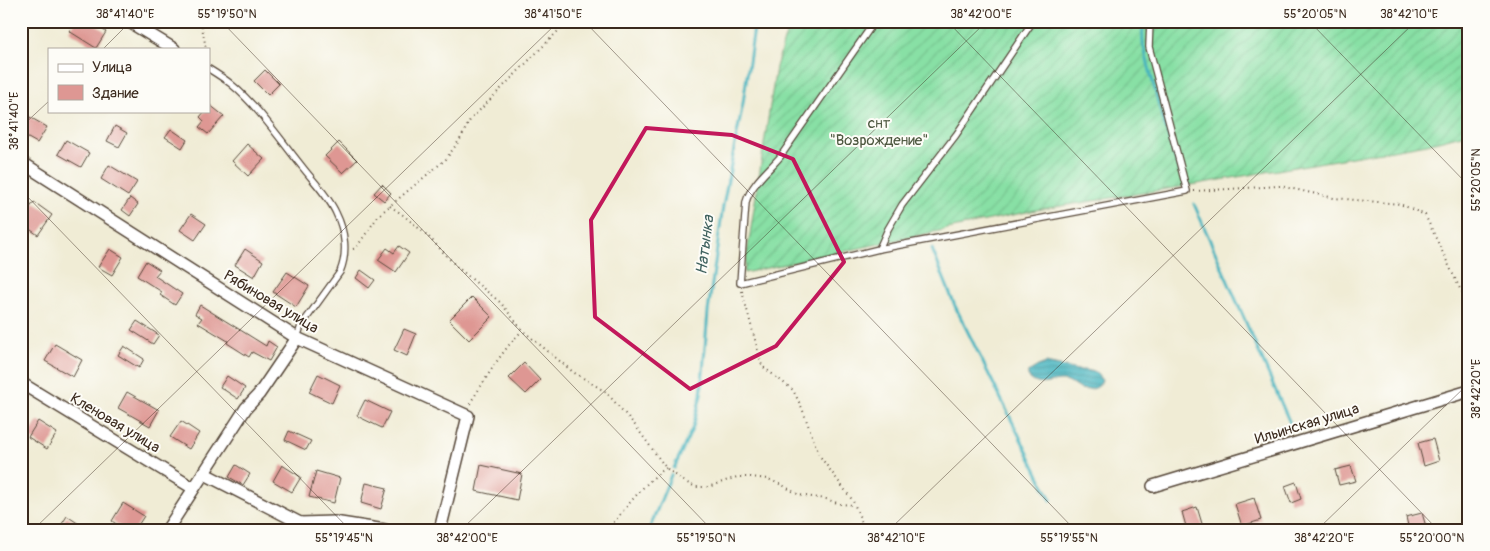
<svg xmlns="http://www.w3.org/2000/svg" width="1490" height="551" viewBox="0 0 1490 551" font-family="Pangolin,sans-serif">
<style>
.garden{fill:url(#garden-furrows);stroke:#628562}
.water{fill:url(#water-rules);stroke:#406f6e}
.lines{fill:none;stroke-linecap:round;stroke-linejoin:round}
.stream{stroke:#45b4bf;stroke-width:3}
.building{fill:#de9793}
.service-casing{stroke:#564739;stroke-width:8}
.minor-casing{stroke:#564739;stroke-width:14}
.path{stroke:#564739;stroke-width:2;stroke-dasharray:1 4;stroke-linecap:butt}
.service{stroke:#fff;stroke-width:5.5}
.minor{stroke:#fff;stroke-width:11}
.marked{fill:none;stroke:#c2185b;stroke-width:4;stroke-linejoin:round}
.ticks{fill:none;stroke:#3b2a1e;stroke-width:1;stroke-opacity:0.45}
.labels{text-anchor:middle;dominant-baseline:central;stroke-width:4;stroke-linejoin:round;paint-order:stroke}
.park-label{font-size:15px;fill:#4e5840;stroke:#fdfcf7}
.street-label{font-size:15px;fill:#3b2a1e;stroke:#fdfcf7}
.water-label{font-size:16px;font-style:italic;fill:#3f615e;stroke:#fdfcf7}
.neatline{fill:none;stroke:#3b2a1e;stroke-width:2}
.ticks-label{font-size:12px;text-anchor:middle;fill:#3b2a1e}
</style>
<defs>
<pattern id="garden-furrows" width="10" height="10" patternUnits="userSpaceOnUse" patternTransform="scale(1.25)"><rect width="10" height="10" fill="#88e0a5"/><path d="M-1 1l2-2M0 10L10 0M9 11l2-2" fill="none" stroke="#76c08e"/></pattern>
<pattern id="water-rules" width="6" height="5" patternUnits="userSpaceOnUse" patternTransform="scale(1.25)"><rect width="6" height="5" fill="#45b4bf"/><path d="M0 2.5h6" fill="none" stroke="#3b939b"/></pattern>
</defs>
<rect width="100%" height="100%" fill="#fdfcf7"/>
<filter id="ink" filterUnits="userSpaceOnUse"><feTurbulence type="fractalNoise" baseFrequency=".02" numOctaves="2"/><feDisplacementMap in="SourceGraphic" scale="10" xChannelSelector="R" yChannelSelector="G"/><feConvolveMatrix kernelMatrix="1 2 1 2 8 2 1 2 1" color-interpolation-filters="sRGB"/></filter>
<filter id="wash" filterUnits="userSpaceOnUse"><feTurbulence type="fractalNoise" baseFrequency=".0096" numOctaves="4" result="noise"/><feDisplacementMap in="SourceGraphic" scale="20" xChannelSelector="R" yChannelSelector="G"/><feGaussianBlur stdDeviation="1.12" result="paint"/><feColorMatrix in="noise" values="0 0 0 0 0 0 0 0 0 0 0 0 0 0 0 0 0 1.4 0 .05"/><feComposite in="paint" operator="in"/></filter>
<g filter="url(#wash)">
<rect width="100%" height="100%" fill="#f0ecd5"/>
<polygon class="garden" points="790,21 1469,21 1469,133 1427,144 1180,187 1036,210 744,273 776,67"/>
<path class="water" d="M1046 363 1078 370H1086L1095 372 1102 380C1100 386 1097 388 1091 389 1075 393 1073 380 1062 381 1048 381 1040 389 1028 377V372L1038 366Z"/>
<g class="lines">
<g class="stream">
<polyline points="1142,21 1143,44 1160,110 1179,170"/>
<polyline points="1194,204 1293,430"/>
<polyline points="932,249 955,306 1051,500"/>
<polyline points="674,468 693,427 701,395 708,312 723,206 743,103 755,21"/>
<polyline points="649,530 671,475"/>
</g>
</g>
<g id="blocks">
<g class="building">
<polygon points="76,21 90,21 106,32 96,48 69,31"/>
<polygon points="265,70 279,84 268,95 254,81"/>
<polygon points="210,105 224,116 208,134 199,127 204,121 200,117 205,111 209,111"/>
<polygon points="21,112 47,127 37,143 21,134"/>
<polygon points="115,126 127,133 119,147 107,141"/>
<polygon points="171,129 187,140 182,148 165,137"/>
<polygon points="66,140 89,153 81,167 58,154"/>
<polygon points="339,142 357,160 343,173 325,156"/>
<polygon points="247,144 264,159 248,176 232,161"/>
<polygon points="109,165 137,182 128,196 101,179"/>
<polygon points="382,184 391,193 384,201 374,193"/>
<polygon points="130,198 138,204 130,216 122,210"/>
<polygon points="34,202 52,215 38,235 21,223 21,220"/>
<polygon points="191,214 206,224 195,240 180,230"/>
<polygon points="399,246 409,253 396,272 378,260 387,248 394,253"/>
<polygon points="110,249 123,257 112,275 98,267"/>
<polygon points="245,249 263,261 254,277 235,265"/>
<polygon points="146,261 160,270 155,276 182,294 175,305 160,295 162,292 137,276"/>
<polygon points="361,270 375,280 369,288 356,278"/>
<polygon points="287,272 309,286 296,307 273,292"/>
<polygon points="472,297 492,317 469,340 449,320"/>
<polygon points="200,305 266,346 268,341 277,347 269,361 252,352 249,357 227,343 228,341 198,323 202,318 195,314"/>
<polygon points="137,321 159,335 153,344 131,330"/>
<polygon points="404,329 416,334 407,356 394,350"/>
<polygon points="55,344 82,360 73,377 45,361"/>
<polygon points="124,346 144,359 139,368 118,355"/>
<polygon points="524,363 540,380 526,394 509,378"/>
<polygon points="318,374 340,385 332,403 309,392"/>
<polygon points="227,376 245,388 238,399 220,387"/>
<polygon points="127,392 159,410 150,426 118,408"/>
<polygon points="365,400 390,412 382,428 357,416"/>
<polygon points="38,421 57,433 47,449 28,437"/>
<polygon points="181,421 199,433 189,449 170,437"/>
<polygon points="289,431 311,441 306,450 285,440"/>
<polygon points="1433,439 1439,461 1424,466 1418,443"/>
<polygon points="236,465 250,474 243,485 229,477"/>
<polygon points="282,465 301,477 292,492 273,481"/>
<polygon points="481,465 522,474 517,500 476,491"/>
<polygon points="1351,466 1356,481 1339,485 1335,470"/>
<polygon points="316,471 340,478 334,503 309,497"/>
<polygon points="1296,482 1301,499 1291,503 1285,486"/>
<polygon points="366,483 387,488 381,509 361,503"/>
<polygon points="1254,498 1261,520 1242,526 1235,504"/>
<polygon points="123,503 144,516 135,530 125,530 112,521"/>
<polygon points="1197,507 1203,527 1193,530 1187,530 1182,512"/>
<polygon points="1422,513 1427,530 1409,530 1406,517"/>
<polygon points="67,516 88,530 58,530"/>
</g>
</g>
</g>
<g filter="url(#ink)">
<use href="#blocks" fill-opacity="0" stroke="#564739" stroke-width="1"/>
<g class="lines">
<defs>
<g id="service">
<path d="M875 21 780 157C768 171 751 184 746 202L740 283 879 249 1187 191 1149 47 1150 21"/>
<path d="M209 69C217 74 225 79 231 84 258 106 282 142 304 169 315 183 329 197 336 213 345 231 348 253 340 272L301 326 297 338"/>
<polyline points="879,249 888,229 902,205 956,135 1033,21"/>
</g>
<g id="minor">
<polyline points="128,21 174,49"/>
<polyline points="21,162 297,338 468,416 440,530"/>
<polyline points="21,383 193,488"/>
<polyline points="203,473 300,523 298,530"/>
<polyline points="1153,486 1469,391"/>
<polyline points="300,523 334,522 385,530"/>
<polyline points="167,530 246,408 259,394 297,338"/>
</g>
</defs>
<use href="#service" class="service-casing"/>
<use href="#minor" class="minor-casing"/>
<g class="path">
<polyline points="201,21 206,49"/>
<polyline points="1194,191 1280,186 1334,198 1400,204 1425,215 1460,289 1469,300"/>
<polyline points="390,206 403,215 427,235 457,267 501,303 522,330 573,372 606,392 634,424 666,468 685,482 696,487 708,487 737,477 751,477 768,479 784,486 799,495 826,499 840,504 854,505"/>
<polyline points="353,249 356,248 379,215 446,159 461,138 470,120 568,21"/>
<polyline points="742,291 762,366 793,390 802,408 819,455 853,501 865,530"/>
<path d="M471 404 472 400C488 376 501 351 522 331"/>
<path d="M607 530C626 509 642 484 666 468"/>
</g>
<use href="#service" class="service"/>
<use href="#minor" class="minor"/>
</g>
</g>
<path class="marked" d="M646 128 732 135 793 159 844 262 776 346 690 389 595 317 591 220Z"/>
<path class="ticks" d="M221 21 712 530M584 21 1075 530M947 21 1438 530M1309 21 1469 186M103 49 131 21M21 127 49 101M21 190 350 530M33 530 559 21M461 530 987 21M889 530 1416 21M1317 530 1469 383"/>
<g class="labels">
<g class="park-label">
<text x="879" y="123">снт<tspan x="879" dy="17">"Возрождение"</tspan></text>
</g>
<g class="street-label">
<text transform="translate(271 302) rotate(31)">Рябиновая улица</text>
<text transform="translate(115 423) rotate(31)">Кленовая улица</text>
<text transform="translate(1307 424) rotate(-17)">Ильинская улица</text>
</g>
<g class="water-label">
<text transform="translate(705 245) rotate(-83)">Натынка</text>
</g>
</g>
<rect width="1490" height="551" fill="none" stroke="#fdfcf7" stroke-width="55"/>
<rect x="48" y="48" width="162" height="65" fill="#fdfcf7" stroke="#afa8a0"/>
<rect x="58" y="64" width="25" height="8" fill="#ffffff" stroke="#afa8a0"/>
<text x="92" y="72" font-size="15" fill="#3b2a1e">Улица</text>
<rect x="58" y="85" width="25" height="15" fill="#de9793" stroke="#afa8a0"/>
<text x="92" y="98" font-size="15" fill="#3b2a1e">Здание</text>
<rect x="28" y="28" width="1434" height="496" class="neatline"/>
<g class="ticks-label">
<text x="125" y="18">38°41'40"E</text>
<text x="227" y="18">55°19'50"N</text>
<text x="553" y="18">38°41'50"E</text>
<text x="981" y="18">38°42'00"E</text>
<text x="1315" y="18">55°20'05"N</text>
<text x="1409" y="18">38°42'10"E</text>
<text transform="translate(14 121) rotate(-90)" y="4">38°41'40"E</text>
<text transform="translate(1476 180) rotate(-90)" y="4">55°20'05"N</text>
<text transform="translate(1476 389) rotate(-90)" y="4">38°42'20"E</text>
<text x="344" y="542">55°19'45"N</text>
<text x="467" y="542">38°42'00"E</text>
<text x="706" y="542">55°19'50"N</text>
<text x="896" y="542">38°42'10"E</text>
<text x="1069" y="542">55°19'55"N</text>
<text x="1324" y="542">38°42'20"E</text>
<text x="1432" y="542">55°20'00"N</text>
</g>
</svg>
